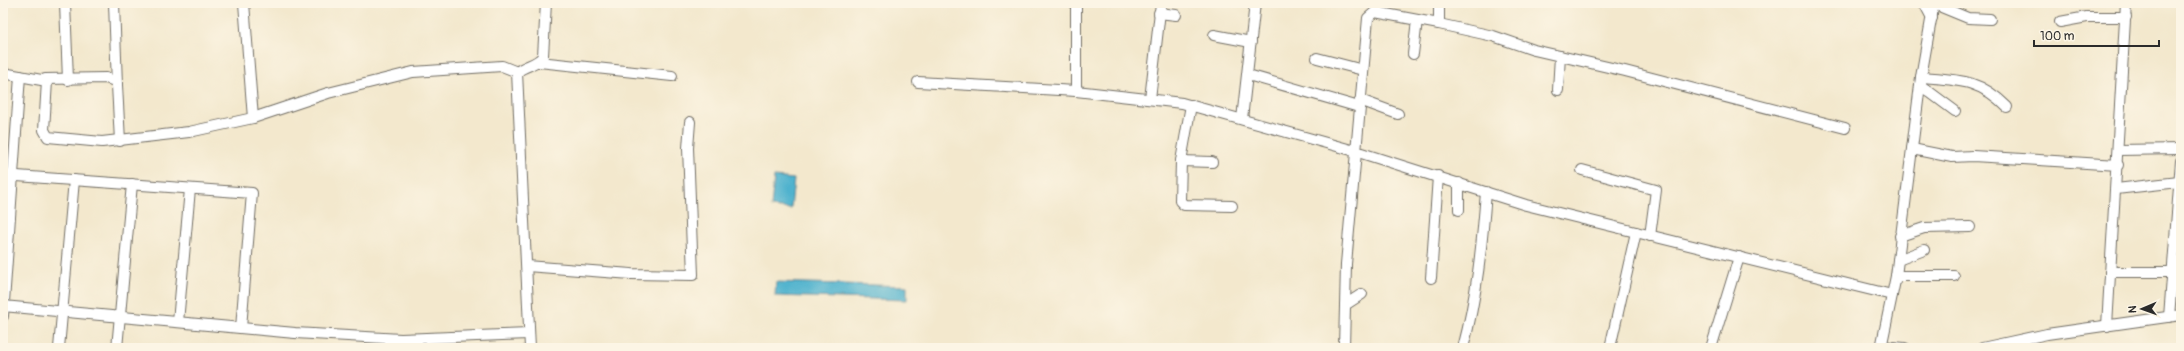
<svg xmlns="http://www.w3.org/2000/svg" width="2184" height="351" viewBox="0 0 2184 351" font-family="Pangolin,sans-serif">
<style>
.water{fill:#4fb2ce;stroke:#3d6e7c}
.lines{fill:none;stroke-linecap:round;stroke-linejoin:round}
.minor-casing{stroke:#716d64;stroke-width:12}
.minor{stroke:#fff;stroke-width:10}
</style>
<rect width="100%" height="100%" fill="#fcf5e5"/>
<filter id="ink" filterUnits="userSpaceOnUse"><feTurbulence type="fractalNoise" baseFrequency=".025" numOctaves="2"/><feDisplacementMap in="SourceGraphic" scale="8" xChannelSelector="R" yChannelSelector="G"/><feConvolveMatrix kernelMatrix="1 2 1 2 8 2 1 2 1" color-interpolation-filters="sRGB"/></filter>
<filter id="wash" filterUnits="userSpaceOnUse"><feTurbulence type="fractalNoise" baseFrequency=".012" numOctaves="4" result="noise"/><feDisplacementMap in="SourceGraphic" scale="16" xChannelSelector="R" yChannelSelector="G"/><feGaussianBlur stdDeviation="0.9" result="paint"/><feColorMatrix in="noise" values="0 0 0 0 0 0 0 0 0 0 0 0 0 0 0 0 0 1.4 0 .05"/><feComposite in="paint" operator="in"/></filter>
<g filter="url(#wash)">
<rect width="100%" height="100%" fill="#f3e8cd"/>
<g class="water">
<polygon points="774,177 794,179 791,209 771,207"/>
<polygon points="776,282 907,286 907,300 775,296"/>
</g>
</g>
<g filter="url(#ink)">
<g class="lines">
<defs>
<g id="minor">
<polyline points="65,3 68,80"/>
<polyline points="114,3 117,85"/>
<polyline points="244,3 253,118"/>
<polyline points="1924,3 1932,18"/>
<polyline points="1934,4 1968,18 1990,19"/>
<polyline points="1159,13 1176,15"/>
<polyline points="2060,22 2087,17 2126,17"/>
<polyline points="1439,24 1493,36 1534,50 1625,71 1845,128"/>
<polyline points="1214,35 1251,42"/>
<polyline points="1413,54 1417,20"/>
<polyline points="1317,58 1363,70"/>
<polyline points="539,62 672,76"/>
<polyline points="517,72 530,348"/>
<path d="M517 72C525 65 537 65 543 56L546 3"/>
<polyline points="3,73 47,81 44,130 48,137 102,142 189,132 253,118 328,93 413,72 502,66 517,72"/>
<polyline points="1248,75 1359,107"/>
<path d="M1921 77C1958 80 1980 79 2007 107"/>
<polyline points="45,79 106,78 115,81 117,85 120,141"/>
<polyline points="918,82 1076,91 1182,103 1355,151 1526,205 1892,295"/>
<polyline points="1920,85 1955,111"/>
<polyline points="1558,90 1560,56"/>
<polyline points="1076,91 1076,3"/>
<polyline points="1150,99 1161,3"/>
<polyline points="1360,100 1398,114"/>
<polyline points="1191,105 1181,161 1180,201 1184,205 1232,206"/>
<polyline points="1242,119 1255,3"/>
<polyline points="1912,149 1952,157 1973,156 2118,165"/>
<polyline points="2118,150 2181,149"/>
<polyline points="1181,161 1212,162"/>
<polyline points="1582,170 1656,190 1650,236"/>
<polyline points="3,175 252,193 241,328"/>
<polyline points="2116,189 2179,182"/>
<polyline points="1459,210 1459,183"/>
<polyline points="1900,236 1924,228 1970,227"/>
<polyline points="1898,260 1924,250"/>
<polyline points="527,266 631,274 693,275 688,148 690,122"/>
<polyline points="2110,272 2171,272"/>
<polyline points="1896,276 1954,276"/>
<polyline points="1431,278 1438,176"/>
<polyline points="1345,305 1362,294"/>
<polyline points="3,306 295,333 401,339 529,334"/>
<polyline points="3,316 20,76"/>
<polyline points="2169,317 2181,161"/>
<polyline points="178,322 190,189"/>
<polyline points="2107,326 2126,3"/>
<polyline points="1881,346 1905,348"/>
<polyline points="59,348 74,180"/>
<polyline points="117,348 132,184"/>
<polyline points="1344,348 1346,264 1368,18 1375,12 1439,24 1439,3"/>
<path d="M1463 348C1477 296 1482 245 1486 192"/>
<polyline points="1610,348 1636,232"/>
<polyline points="1711,348 1739,257"/>
<polyline points="1881,348 1896,276 1921,77 1934,3"/>
<polyline points="1982,348 2047,334 2181,315"/>
</g>
</defs>
<use href="#minor" class="minor-casing"/>
<use href="#minor" class="minor"/>
</g>
</g>
<rect width="2184" height="351" fill="none" stroke="#fcf5e5" stroke-width="16"/>
<g transform="translate(2142 309) rotate(268)" stroke="#fcf5e5" stroke-width="3" paint-order="stroke">
<path d="M0-3L7 15L0 10L-7 15Z" fill="#2b2b2b"/>
<text y="-6" font-size="11" font-weight="bold" text-anchor="middle" fill="#2b2b2b">N</text>
</g>
<path d="M2034 40v6h125v-6" fill="none" stroke="#2b2b2b" stroke-width="2"/>
<text x="2040" y="40" font-size="12" fill="#2b2b2b" stroke="#fcf5e5" stroke-width="3" paint-order="stroke">100 m</text>
</svg>
